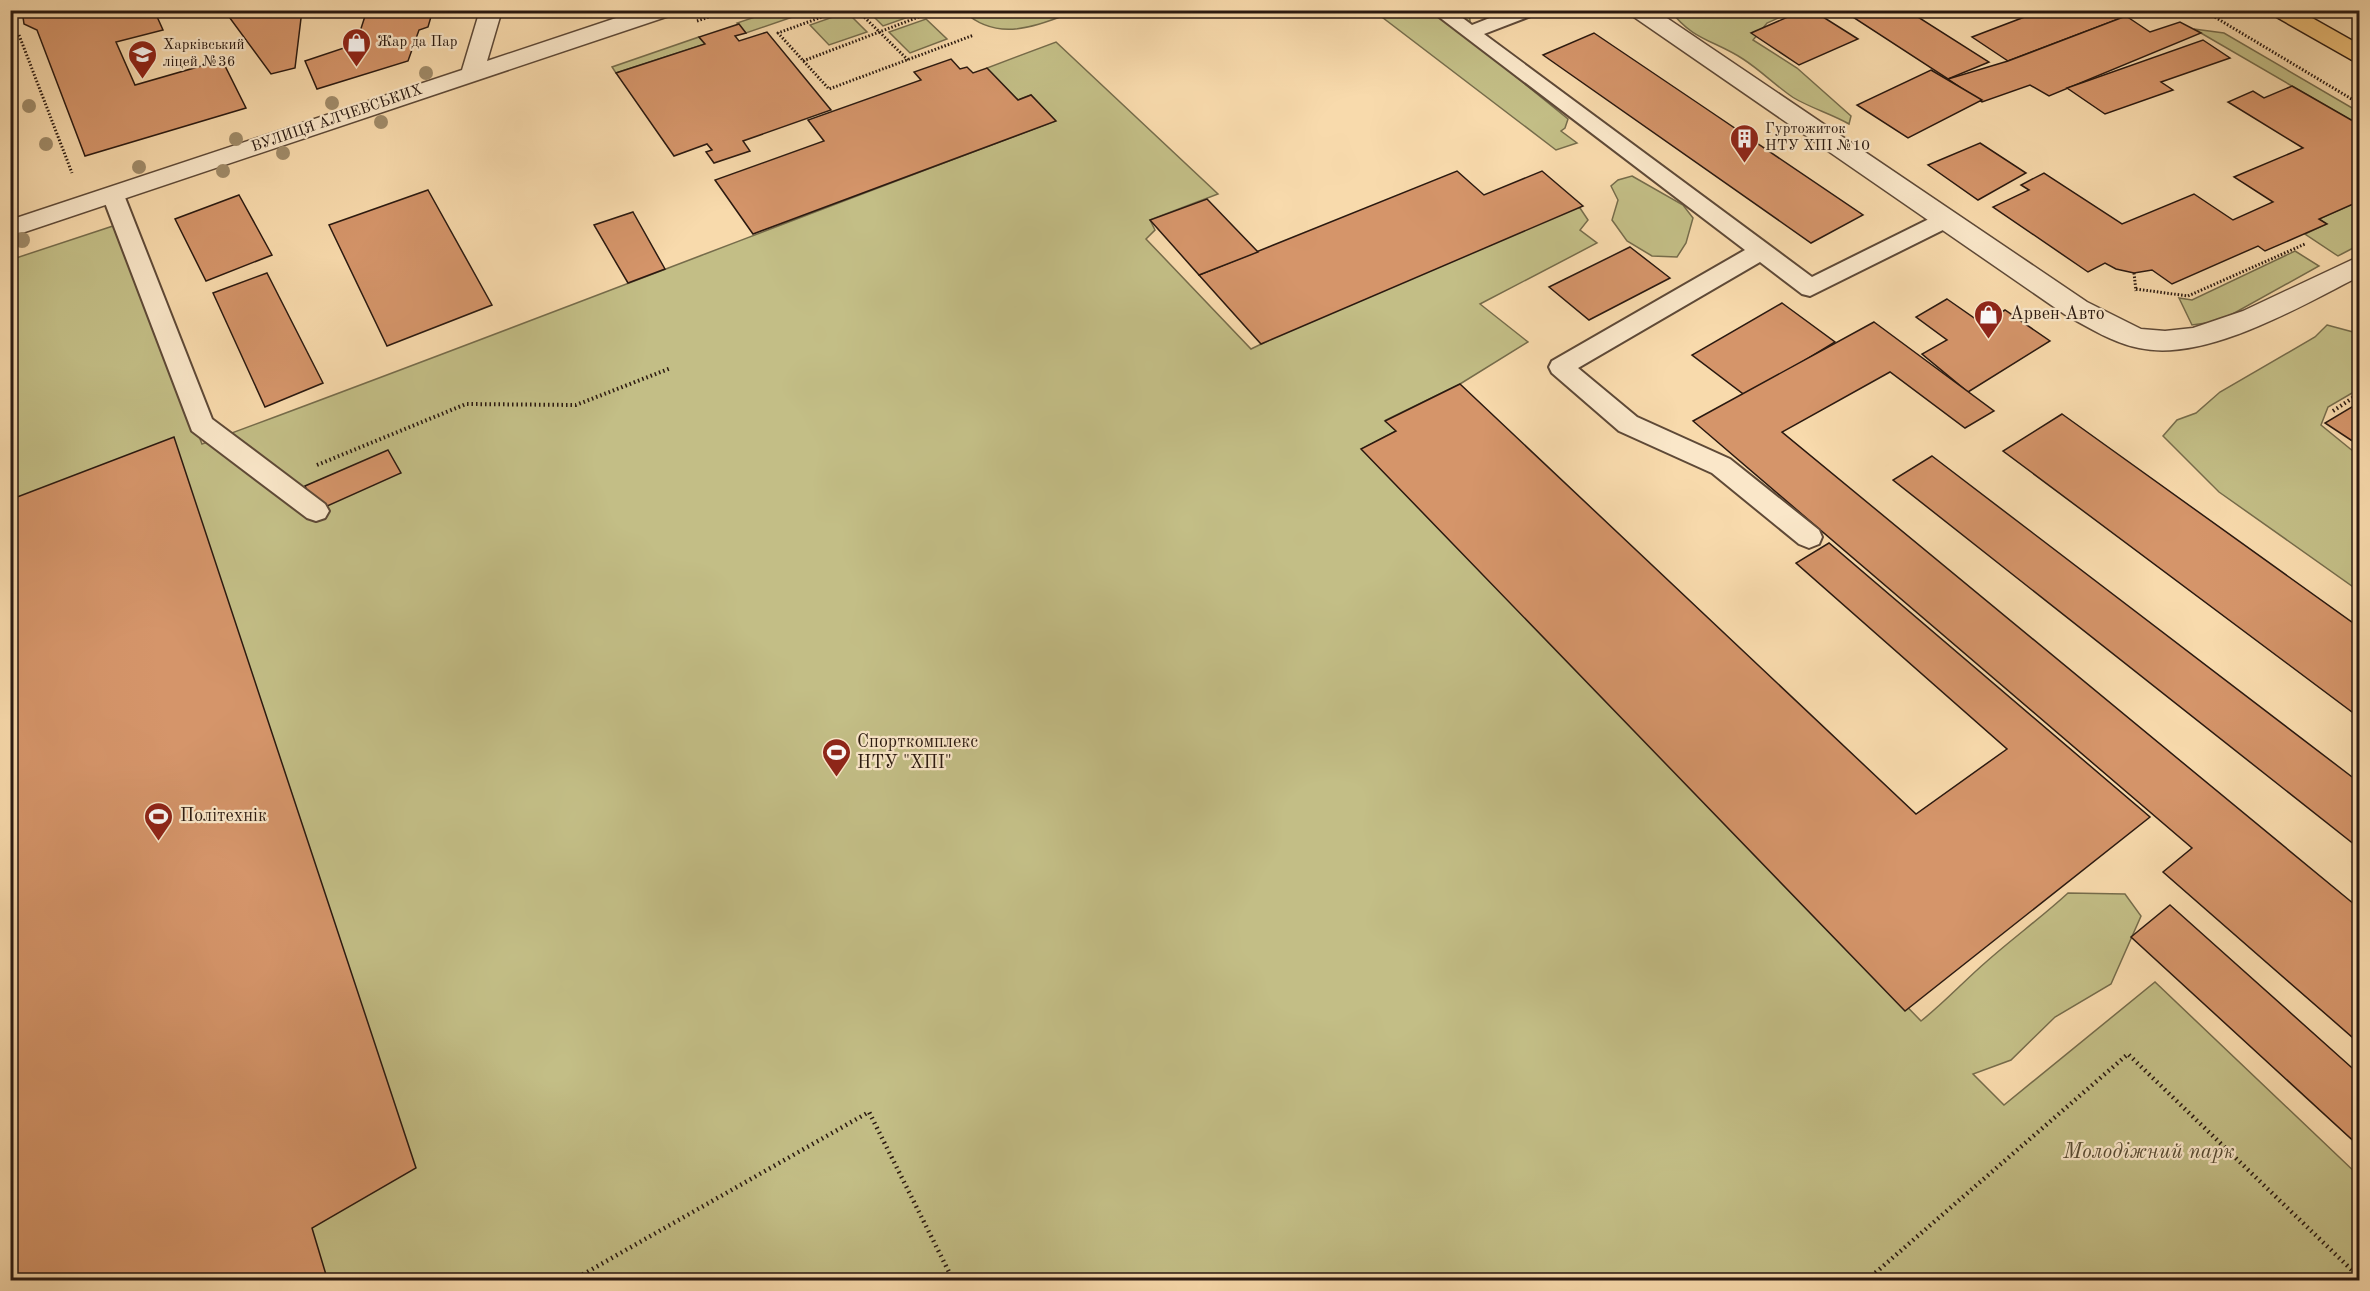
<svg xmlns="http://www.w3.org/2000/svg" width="2370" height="1291" viewBox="0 0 2370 1291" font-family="'Old Standard TT',serif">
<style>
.green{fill:#c3be86;stroke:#766c4b;stroke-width:1.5}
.building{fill:#d5956a;stroke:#2a1910;stroke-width:1.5}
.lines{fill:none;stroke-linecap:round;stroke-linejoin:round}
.service-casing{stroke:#5e4937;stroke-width:4}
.minor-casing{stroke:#5e4937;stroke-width:3}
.tertiary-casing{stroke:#5e4937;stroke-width:3}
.primary-casing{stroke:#2a1910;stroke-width:3}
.path-far2{stroke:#2a1910;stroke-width:3;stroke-dasharray:1.5 2;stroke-linecap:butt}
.path-far1{stroke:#2a1910;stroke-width:4;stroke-dasharray:1.5 3;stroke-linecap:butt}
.path{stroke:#2a1910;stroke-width:4.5;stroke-dasharray:1.5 4;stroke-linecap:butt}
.service{fill:#fae7c9;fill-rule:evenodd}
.minor{fill:#fae7c9;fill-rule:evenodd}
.tertiary{fill:#fae7c9;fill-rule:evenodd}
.primary{fill:#ecbd76;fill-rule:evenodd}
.tree{fill:#a08b69}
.labels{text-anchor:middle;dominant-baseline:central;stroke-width:4.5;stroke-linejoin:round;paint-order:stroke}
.far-poi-label{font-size:15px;fill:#2a1910;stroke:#fae7c9;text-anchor:start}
.far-street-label{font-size:15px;fill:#2a1910;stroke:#fae7c9}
.poi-label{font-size:18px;fill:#2a1910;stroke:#fae7c9;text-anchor:start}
.near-park-label{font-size:21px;font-style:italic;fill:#584b33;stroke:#fae7c9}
</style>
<rect width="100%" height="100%" fill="#f8daac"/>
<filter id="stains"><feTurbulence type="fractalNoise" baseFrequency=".00333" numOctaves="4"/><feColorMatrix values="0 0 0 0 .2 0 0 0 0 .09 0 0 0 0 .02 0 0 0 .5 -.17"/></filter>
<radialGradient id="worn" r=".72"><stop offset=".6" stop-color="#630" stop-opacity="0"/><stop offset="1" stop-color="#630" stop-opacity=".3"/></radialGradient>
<g class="green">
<polygon points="773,11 810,11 746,33 737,23"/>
<polygon points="918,11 920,13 883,26 868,11"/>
<path d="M963 11H1077C1037 25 999 44 963 11Z"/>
<polygon points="1374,11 1469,11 1472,41 1568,119 1565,128 1561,131 1577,143 1556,150"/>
<path d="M1671 11H1794L1767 23 1753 40 1797 68 1851 116 1849 124C1832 114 1805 106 1791 96 1774 84 1760 70 1743 59 1716 41 1692 40 1671 11Z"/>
<polygon points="847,12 867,32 829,45 810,25"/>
<polygon points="926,19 947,39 910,53 889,32"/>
<polygon points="2194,29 2224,33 2359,112 2359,125"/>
<polygon points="699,37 705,44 616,73 612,67"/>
<path d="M1056 42 1218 194 1150 220 1155 230 1146 239 1251 349 1554 202 1580 208 1588 220 1580 230 1597 243 1480 304 1528 342 1460 384 1386 420 1396 431 1362 449 1921 1021C1944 1003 1964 981 1986 962 2013 938 2042 917 2068 893L2125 894 2141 916 2111 984 2055 1017 2011 1060 1973 1074 2004 1105 2155 982 2359 1176V1280H11L10 260 116 225 202 444C487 339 770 228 1055 121L1031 95 1018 100 987 68Z"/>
<polygon points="1632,176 1683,205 1693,218 1686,243 1677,257 1652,256 1627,241 1612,220 1618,200 1611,186 1618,180"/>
<polygon points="2359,201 2359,245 2338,256 2305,234 2326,224 2319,219"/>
<polygon points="2295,251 2319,266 2220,321 2192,325 2179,298 2192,300"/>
<polygon points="2327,325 2353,332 2359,337 2359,389 2328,407 2321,425 2359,456 2359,591 2219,492 2163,436 2177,420 2196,413 2220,392 2315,337"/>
</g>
<g class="building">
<polygon points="22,10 154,10 163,30 116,42 135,85 222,60 246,108 85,156 37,30 24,24"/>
<polygon points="224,10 302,10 295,68 271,74"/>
<polygon points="367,10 433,10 428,27 419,30 408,61 317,89 305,61 356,44"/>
<polygon points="1804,10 1812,10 1858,39 1799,65 1751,33"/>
<polygon points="1842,10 1907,10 1989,62 1948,79"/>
<polygon points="2043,10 2142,10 2008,61 1972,37"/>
<polygon points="2126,16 2150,32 2180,22 2201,33 2049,96 2030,85 1982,102 1948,79 2008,61"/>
<polygon points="739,24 746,33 735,36 739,41 767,32 831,110 743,141 750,151 714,163 706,152 712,150 707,144 674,156 616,73 705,44 699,37"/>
<polygon points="1594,33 1714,114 1863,215 1811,243 1543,55"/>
<polygon points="2203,40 2230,58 2161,82 2173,90 2105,114 2067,88"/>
<polygon points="951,59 960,69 967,67 973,73 987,68 1018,100 1031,95 1056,121 753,234 715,180 824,141 808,120 921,80 914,72"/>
<polygon points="1931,70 1982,100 1908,138 1857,105"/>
<polygon points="2292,86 2360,125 2360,201 2319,219 2327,224 2265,251 2258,246 2172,284 2152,270 2134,273 2116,269 2105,263 2088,272 1993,207 2029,190 2021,185 2044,173 2122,224 2194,194 2233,220 2273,202 2234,177 2303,148 2228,102 2253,91 2264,98"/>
<polygon points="1980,143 2026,173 1978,200 1928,165"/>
<polygon points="1457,171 1484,195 1542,171 1583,206 1261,344 1199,275"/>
<polygon points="428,190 492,305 387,346 329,225"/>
<polygon points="239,195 272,255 206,281 175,219"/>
<polygon points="1207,199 1258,252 1199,275 1150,220"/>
<polygon points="633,212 665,269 628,283 594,225"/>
<polygon points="1630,247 1670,278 1589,320 1549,287"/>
<polygon points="267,273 323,383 265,407 213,293"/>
<polygon points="1947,299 1983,324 2005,310 2050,341 1968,392 1922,354 1947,340 1916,317"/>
<polygon points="1782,303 1835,342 1746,396 1692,355"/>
<polygon points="1874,322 1994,411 1965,428 1890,372 1782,432 2360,909 2360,1044 2163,872 2192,848 1693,421"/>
<polygon points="1460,384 1916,814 2007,749 1796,563 1829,543 2150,817 1905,1011 1361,449 1396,431 1385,421"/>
<polygon points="2360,402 2360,446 2325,423"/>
<polygon points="2062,414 2360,628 2360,718 2003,451"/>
<polygon points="174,437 416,1168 312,1228 327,1278 322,1280 10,1280 10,493 12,499"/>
<polygon points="388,450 401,473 316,511 305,486"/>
<polygon points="1932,456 2360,783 2360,849 1893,480"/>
<polygon points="2170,905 2360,1075 2360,1147 2131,937"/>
</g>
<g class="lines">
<defs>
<g id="service">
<polygon points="1430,10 1452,10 1472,25 1510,10 1538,10 1536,14 1484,34 1812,277 1937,215 1945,213 1953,215 1956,220 1953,225 1810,296 1802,294 1760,262 1578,368 1637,417 1730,459 1819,530 1822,537 1819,544 1809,548 1799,544 1712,473 1619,431 1552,373 1549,367 1552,361 1745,250"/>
<polygon points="113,188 121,190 124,195 212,419 325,504 329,511 325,518 316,521 307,518 192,431 102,195 105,190"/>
</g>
<path id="minor" d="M1628 10H1655L2087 302 2141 329 2165 331 2193 328 2243 311 2360 256V276C2301 306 2205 363 2139 348 2113 343 2090 328 2067 316L1631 15Z"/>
<polygon id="tertiary" points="480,10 502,10 487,61 640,10 675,10 672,15 10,237 10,220 462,70"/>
<polygon id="primary" points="2270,10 2298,10 2360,45 2360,62 2352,60 2273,15"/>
</defs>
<use href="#service" class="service-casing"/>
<use href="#minor" class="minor-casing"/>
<use href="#tertiary" class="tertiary-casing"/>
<use href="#primary" class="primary-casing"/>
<g class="path-far2">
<polyline points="841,10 778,33 829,89 974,35"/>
<polyline points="857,10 908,60"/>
<polyline points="2203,10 2360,104"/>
<polyline points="697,21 730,10"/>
<polyline points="19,35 72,173"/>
<polyline points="803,61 937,10"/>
<polyline points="2134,273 2136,291"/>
<polyline points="2136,289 2188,296 2305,244"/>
</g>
<g class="path-far1">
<polyline points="2333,411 2360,393"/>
<polyline points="317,465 466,404 576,405 671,368"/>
</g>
<g class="path">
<polyline points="573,1280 869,1112 953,1280"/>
<polyline points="1867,1280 2128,1054 2360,1278"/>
</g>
<use href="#service" class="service"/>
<use href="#minor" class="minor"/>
<use href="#tertiary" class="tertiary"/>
<use href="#primary" class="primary"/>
</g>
<g class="tree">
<circle cx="426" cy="73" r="7"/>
<circle cx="332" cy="103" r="7"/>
<circle cx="29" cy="106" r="7"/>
<circle cx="381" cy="122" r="7"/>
<circle cx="236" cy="139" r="7"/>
<circle cx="46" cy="144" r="7"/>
<circle cx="283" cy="153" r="7"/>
<circle cx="139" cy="167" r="7"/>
<circle cx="223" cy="171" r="7"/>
<circle cx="22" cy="240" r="8"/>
</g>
<defs>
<symbol id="shop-pin" viewBox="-11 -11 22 30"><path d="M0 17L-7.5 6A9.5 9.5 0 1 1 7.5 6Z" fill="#8f2418" stroke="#fae7c9"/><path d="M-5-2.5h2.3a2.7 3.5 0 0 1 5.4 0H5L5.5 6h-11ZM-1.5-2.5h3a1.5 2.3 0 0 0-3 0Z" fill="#fff"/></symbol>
<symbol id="school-pin" viewBox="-11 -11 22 30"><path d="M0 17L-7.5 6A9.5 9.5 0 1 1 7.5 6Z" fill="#8f2418" stroke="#fae7c9"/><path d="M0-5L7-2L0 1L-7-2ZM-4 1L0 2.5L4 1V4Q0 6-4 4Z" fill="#fff"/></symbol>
<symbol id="building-pin" viewBox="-11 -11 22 30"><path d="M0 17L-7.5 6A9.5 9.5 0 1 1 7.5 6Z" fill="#8f2418" stroke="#fae7c9"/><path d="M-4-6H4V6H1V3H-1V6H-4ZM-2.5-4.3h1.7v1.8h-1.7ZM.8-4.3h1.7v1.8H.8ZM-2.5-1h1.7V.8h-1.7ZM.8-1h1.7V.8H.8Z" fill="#fff"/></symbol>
<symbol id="stadium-pin" viewBox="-11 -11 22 30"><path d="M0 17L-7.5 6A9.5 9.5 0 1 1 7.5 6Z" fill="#8f2418" stroke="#fae7c9"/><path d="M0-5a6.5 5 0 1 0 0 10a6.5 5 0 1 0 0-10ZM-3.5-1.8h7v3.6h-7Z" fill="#fff"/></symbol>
</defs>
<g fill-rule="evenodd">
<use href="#shop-pin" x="340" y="26" width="33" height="45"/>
<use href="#school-pin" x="126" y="38" width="33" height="45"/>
<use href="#building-pin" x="1728" y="122" width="33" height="45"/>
<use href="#shop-pin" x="1972" y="298" width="33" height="45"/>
<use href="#stadium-pin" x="820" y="736" width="33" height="45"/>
<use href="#stadium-pin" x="142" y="800" width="33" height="45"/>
</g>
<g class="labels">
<g class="far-poi-label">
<text x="377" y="42">Жар да Пар</text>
<text x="163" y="45">Харківський<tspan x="163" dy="17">ліцей №36</tspan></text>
<text x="1765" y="129">Гуртожиток<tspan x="1765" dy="17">НТУ ХПІ №10</tspan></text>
</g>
<g class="far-street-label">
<text transform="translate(337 119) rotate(-19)">ВУЛИЦЯ АЛЧЕВСЬКИХ</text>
</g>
<g class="poi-label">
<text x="2010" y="314">Арвен Авто</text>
<text x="857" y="742">Спорткомплекс<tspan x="857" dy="21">НТУ "ХПІ"</tspan></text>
<text x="180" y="816">Політехнік</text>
</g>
<g class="near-park-label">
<text x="2149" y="1152">Молодіжний парк</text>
</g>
</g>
<rect width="2370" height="1291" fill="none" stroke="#f8daac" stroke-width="36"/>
<rect x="12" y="12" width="2346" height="1267" fill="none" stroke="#2a1910" stroke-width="3"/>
<rect x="18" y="18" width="2334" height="1255" fill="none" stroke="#2a1910" stroke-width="1.5"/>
<rect width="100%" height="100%" filter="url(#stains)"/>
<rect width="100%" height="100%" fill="url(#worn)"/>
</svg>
